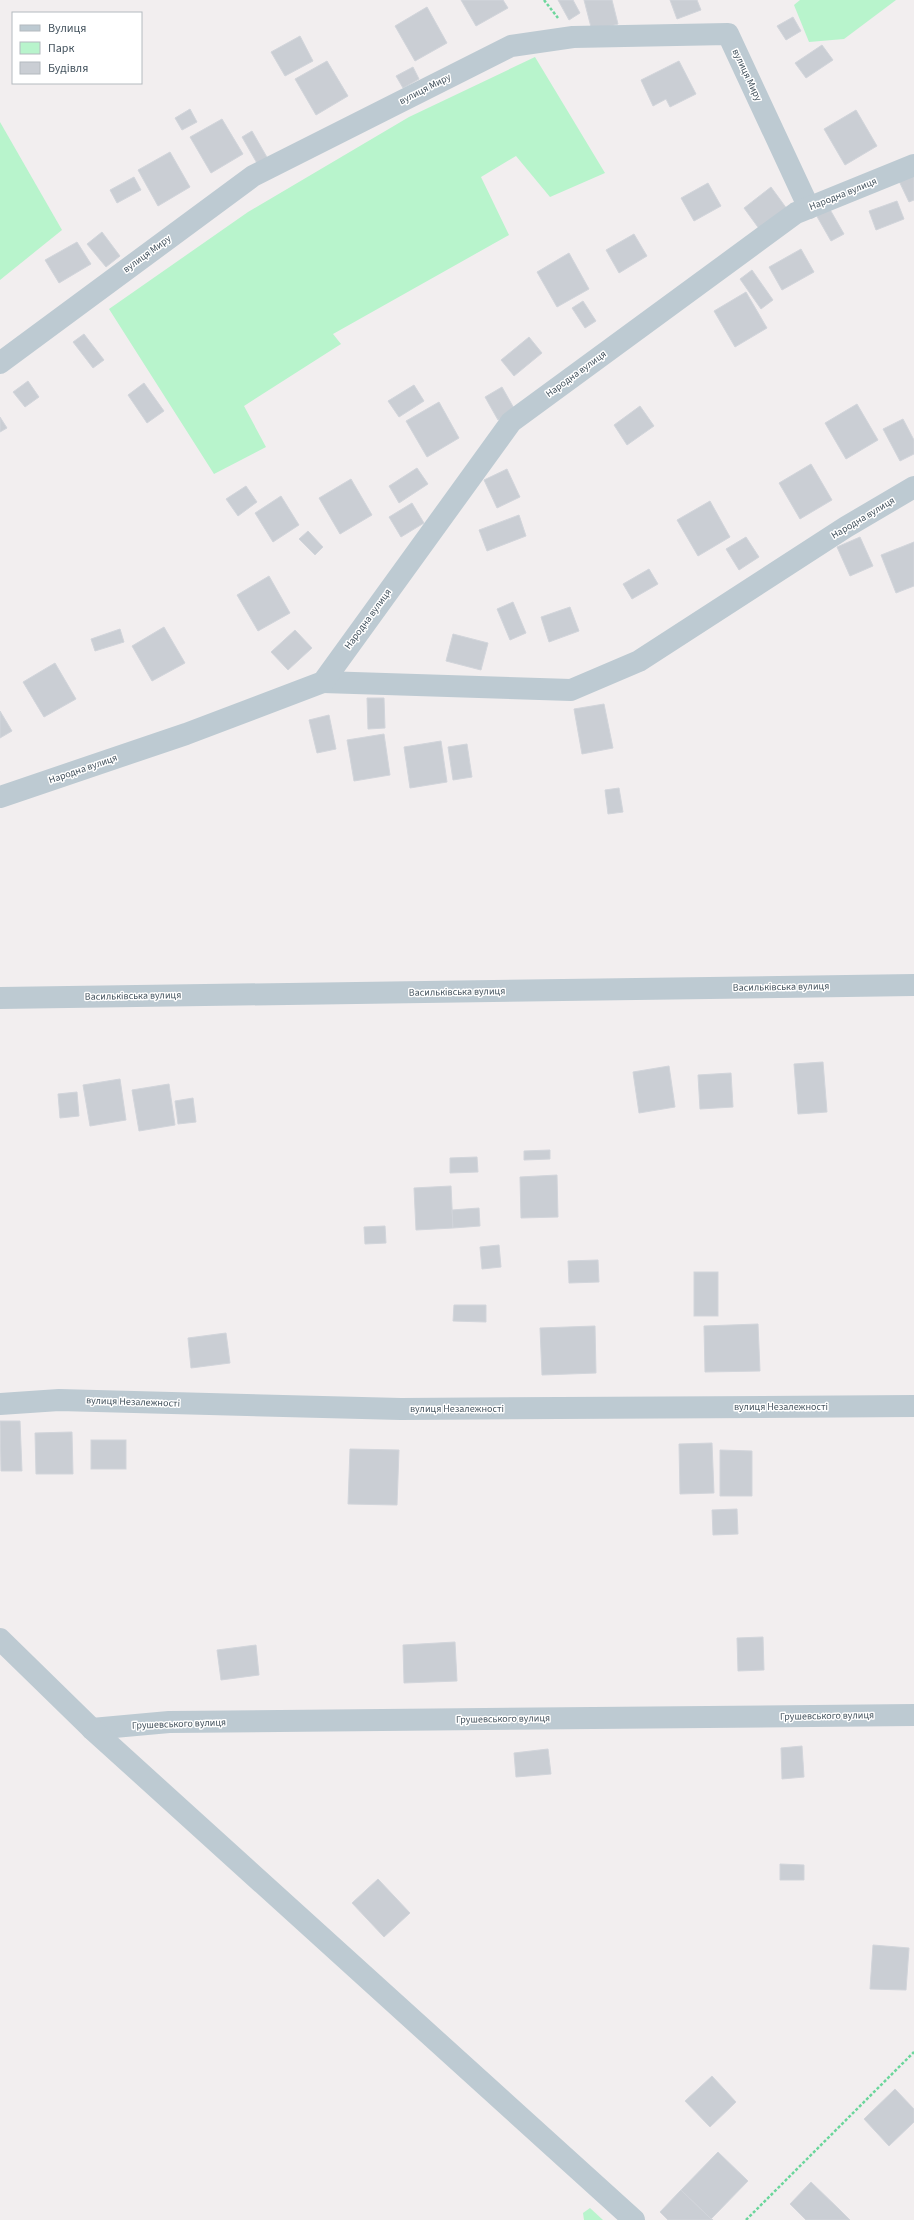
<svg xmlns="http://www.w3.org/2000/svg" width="914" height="2220" viewBox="0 0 914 2220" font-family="'Source Sans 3',sans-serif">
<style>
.green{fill:#b8f4cc}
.building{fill:#caced4;stroke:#d2d5db}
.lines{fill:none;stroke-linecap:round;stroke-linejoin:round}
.path{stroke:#6cd69c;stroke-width:2.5;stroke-dasharray:3 2;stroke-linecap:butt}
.minor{stroke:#bdcad2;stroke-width:22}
.tertiary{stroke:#bdcad2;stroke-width:22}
.labels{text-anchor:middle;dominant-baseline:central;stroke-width:3;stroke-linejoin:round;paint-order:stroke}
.street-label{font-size:10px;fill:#44535e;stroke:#fff}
</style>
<rect width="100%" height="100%" fill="#f2eeef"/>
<g class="green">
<polygon points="800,0 896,0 844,39 809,42 794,5"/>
<polygon points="535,57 605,173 550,197 516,156 481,177 509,235 333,334 341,344 244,406 266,447 214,474 109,309 248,212 409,117"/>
<polygon points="0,122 62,230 0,280"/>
<polygon points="590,2208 603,2220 584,2220 583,2213"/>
</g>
<g class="building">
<polygon points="461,0 503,0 508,8 476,26"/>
<polygon points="558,0 573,0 580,13 569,20"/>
<polygon points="584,0 612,0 618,24 592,31"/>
<polygon points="670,0 697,0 701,10 677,19"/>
<polygon points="427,7 447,43 415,61 395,26"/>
<polygon points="793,17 801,31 786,40 777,26"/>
<polygon points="300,36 313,61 285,76 271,52"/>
<polygon points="822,45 833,60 806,78 795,63"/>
<polygon points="327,61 348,96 316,115 295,79"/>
<polygon points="679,61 696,94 670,107 666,99 653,106 641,80"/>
<polygon points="413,67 419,79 403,88 396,76"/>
<polygon points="190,109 197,122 182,130 175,118"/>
<polygon points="856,110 877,146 845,165 824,129"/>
<polygon points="222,119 243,154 211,173 190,137"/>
<polygon points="252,131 268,159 258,165 242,137"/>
<polygon points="170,152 190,187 158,206 138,170"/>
<polygon points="914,176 914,200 909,202 899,181"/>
<polygon points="134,177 141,190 117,203 110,190"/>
<polygon points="708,183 721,206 694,221 681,198"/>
<polygon points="771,187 787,209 760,230 744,208"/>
<polygon points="897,201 904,219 876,230 869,211"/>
<polygon points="828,206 844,234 831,241 815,213"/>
<polygon points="102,232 120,256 106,267 87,244"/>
<polygon points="634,234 647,256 619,273 606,250"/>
<polygon points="77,242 91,264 59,283 45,260"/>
<polygon points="801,249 814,272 782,290 769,267"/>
<polygon points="569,253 589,289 557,307 537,272"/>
<polygon points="752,270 773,300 761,309 740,279"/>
<polygon points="746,292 767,328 735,347 714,311"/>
<polygon points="583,301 596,321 585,328 572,308"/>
<polygon points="84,334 104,360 93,368 73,342"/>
<polygon points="529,337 542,353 514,376 501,360"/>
<polygon points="28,381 39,397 25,407 13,392"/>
<polygon points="144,383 164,411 147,423 128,395"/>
<polygon points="414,385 424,401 399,417 388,401"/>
<polygon points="502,387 515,410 498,420 485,397"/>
<polygon points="439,402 459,438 427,457 406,421"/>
<polygon points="857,404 878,440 846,459 825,423"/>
<polygon points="640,406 654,426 627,445 614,425"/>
<polygon points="0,417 7,428 0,432"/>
<polygon points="903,419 914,440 914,454 900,461 883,429"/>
<polygon points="811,464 832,500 800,519 779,483"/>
<polygon points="417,468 428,484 399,503 389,486"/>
<polygon points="507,469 520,497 497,508 484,480"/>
<polygon points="351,479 372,515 340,534 319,498"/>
<polygon points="246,486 257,502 238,516 226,499"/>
<polygon points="281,496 299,525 273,542 255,513"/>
<polygon points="710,501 730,537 698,556 677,520"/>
<polygon points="412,503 424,523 401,537 389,517"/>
<polygon points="519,515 526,536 487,551 479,530"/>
<polygon points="308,531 323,547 315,555 299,539"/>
<polygon points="746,537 759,557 739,570 726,549"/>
<polygon points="860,537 873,566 850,576 837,547"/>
<polygon points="914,542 914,586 896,593 881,555"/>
<polygon points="649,569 658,584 632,599 623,584"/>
<polygon points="269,576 290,613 258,631 237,595"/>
<polygon points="513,602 526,633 510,640 497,609"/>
<polygon points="570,607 579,631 549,642 541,617"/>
<polygon points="164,627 185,663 152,681 132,646"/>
<polygon points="120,629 124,642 95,651 91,639"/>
<polygon points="295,630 312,648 288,670 271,652"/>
<polygon points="453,634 488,643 481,670 446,661"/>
<polygon points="55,663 76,699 44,717 23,682"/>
<polygon points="367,698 384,698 385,728 368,729"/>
<polygon points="604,704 613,748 582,754 574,709"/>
<polygon points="0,711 12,731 0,738"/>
<polygon points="329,715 336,749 317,753 309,720"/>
<polygon points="384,734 390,775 354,781 347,740"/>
<polygon points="441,741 447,782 410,788 404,747"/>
<polygon points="467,744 472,777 453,780 448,747"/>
<polygon points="619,788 623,812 608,814 605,790"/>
<polygon points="823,1062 827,1112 798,1114 794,1064"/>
<polygon points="669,1066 675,1107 639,1113 633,1072"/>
<polygon points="731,1073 733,1107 700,1109 698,1075"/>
<polygon points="120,1079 126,1120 90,1126 83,1085"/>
<polygon points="169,1084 175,1125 139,1131 132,1090"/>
<polygon points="77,1092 79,1116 60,1118 58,1094"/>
<polygon points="193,1098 196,1122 178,1124 175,1101"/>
<polygon points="550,1150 550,1159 524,1160 524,1151"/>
<polygon points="477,1157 478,1172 450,1173 450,1158"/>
<polygon points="557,1175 558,1217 521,1218 520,1177"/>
<polygon points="451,1186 453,1228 416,1230 414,1188"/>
<polygon points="479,1208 480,1226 453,1228 452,1210"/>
<polygon points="385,1226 386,1243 365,1244 364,1227"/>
<polygon points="499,1245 501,1267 482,1269 480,1247"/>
<polygon points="598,1260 599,1282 569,1283 568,1261"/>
<rect x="694" y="1272" width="24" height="44"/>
<polygon points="454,1305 486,1305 486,1322 453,1321"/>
<polygon points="758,1324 760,1371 705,1372 704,1326"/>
<polygon points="595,1326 596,1373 542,1375 540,1328"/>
<polygon points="226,1333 230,1363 191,1368 188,1338"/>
<polygon points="0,1421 20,1421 22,1471 1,1471"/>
<polygon points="72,1432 73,1474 36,1474 35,1433"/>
<rect x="91" y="1440" width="35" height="29"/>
<polygon points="712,1443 714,1493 680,1494 679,1444"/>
<polygon points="350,1449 399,1450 397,1505 348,1504"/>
<polygon points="720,1450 752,1451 752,1496 720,1496"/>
<polygon points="737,1509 738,1534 713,1535 712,1510"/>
<polygon points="763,1637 764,1670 738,1671 737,1638"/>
<polygon points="455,1642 457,1681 404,1683 403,1645"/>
<polygon points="256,1645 259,1675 221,1680 217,1650"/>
<polygon points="802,1746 804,1777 782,1779 781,1748"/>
<polygon points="548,1749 551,1774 516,1777 514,1753"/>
<polygon points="780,1864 804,1865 804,1880 780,1880"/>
<polygon points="378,1879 410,1913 384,1937 352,1903"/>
<polygon points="873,1945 909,1948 906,1990 870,1989"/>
<polygon points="712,2076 736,2102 710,2127 685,2101"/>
<polygon points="895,2089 914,2109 914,2122 889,2146 864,2119"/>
<polygon points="718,2152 748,2181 711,2219 681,2190"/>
<polygon points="811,2182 841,2211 850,2220 806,2220 790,2204"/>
<polygon points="681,2190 711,2219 713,2220 668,2220 660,2212"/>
</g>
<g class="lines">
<g class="path">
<polyline points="544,0 558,18"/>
<polyline points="746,2220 914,2052"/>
</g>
<g class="minor">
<polyline points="0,363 253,176 511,46 573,37 728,34 809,208"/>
<polyline points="323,682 571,690 639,661 846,527 914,487"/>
<polyline points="0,797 186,734 323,682 511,422 796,213 914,165"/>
<polyline points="0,1404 59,1400 401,1409 914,1406"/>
<polyline points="92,1729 169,1722 914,1715"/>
</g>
<g class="tertiary">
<polyline points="0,998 914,985"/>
<polyline points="0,1639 92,1729 634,2220"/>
</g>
</g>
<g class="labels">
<g class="street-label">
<text transform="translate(747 75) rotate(65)">вулиця Миру</text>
<text transform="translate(425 89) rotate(-27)">вулиця Миру</text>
<text transform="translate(843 194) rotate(-22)">Народна вулиця</text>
<text transform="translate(147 254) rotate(-36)">вулиця Миру</text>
<text transform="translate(576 374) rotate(-36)">Народна вулиця</text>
<text transform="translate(863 518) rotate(-31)">Народна вулиця</text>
<text transform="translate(368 619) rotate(-54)">Народна вулиця</text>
<text transform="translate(83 769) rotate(-19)">Народна вулиця</text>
<text transform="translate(781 987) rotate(-1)">Васильківська вулиця</text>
<text transform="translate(457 992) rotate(-1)">Васильківська вулиця</text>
<text transform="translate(133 996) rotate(-1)">Васильківська вулиця</text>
<text transform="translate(133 1402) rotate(2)">вулиця Незалежності</text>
<text x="781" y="1407">вулиця Незалежності</text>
<text x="457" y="1409">вулиця Незалежності</text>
<text transform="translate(827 1716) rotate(-1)">Грушевського вулиця</text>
<text transform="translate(503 1719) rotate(-1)">Грушевського вулиця</text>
<text transform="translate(179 1724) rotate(-2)">Грушевського вулиця</text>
</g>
</g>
<rect x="12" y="12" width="130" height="72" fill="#ffffff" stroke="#b4babf"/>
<rect x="20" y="25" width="20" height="6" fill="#bdcad2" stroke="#b4babf"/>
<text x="48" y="32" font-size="12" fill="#44535e">Вулиця</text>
<rect x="20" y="42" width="20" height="12" fill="#b8f4cc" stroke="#b4babf"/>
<text x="48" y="52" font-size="12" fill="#44535e">Парк</text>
<rect x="20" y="62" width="20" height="12" fill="#caced4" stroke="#b4babf"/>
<text x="48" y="72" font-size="12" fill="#44535e">Будівля</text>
</svg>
